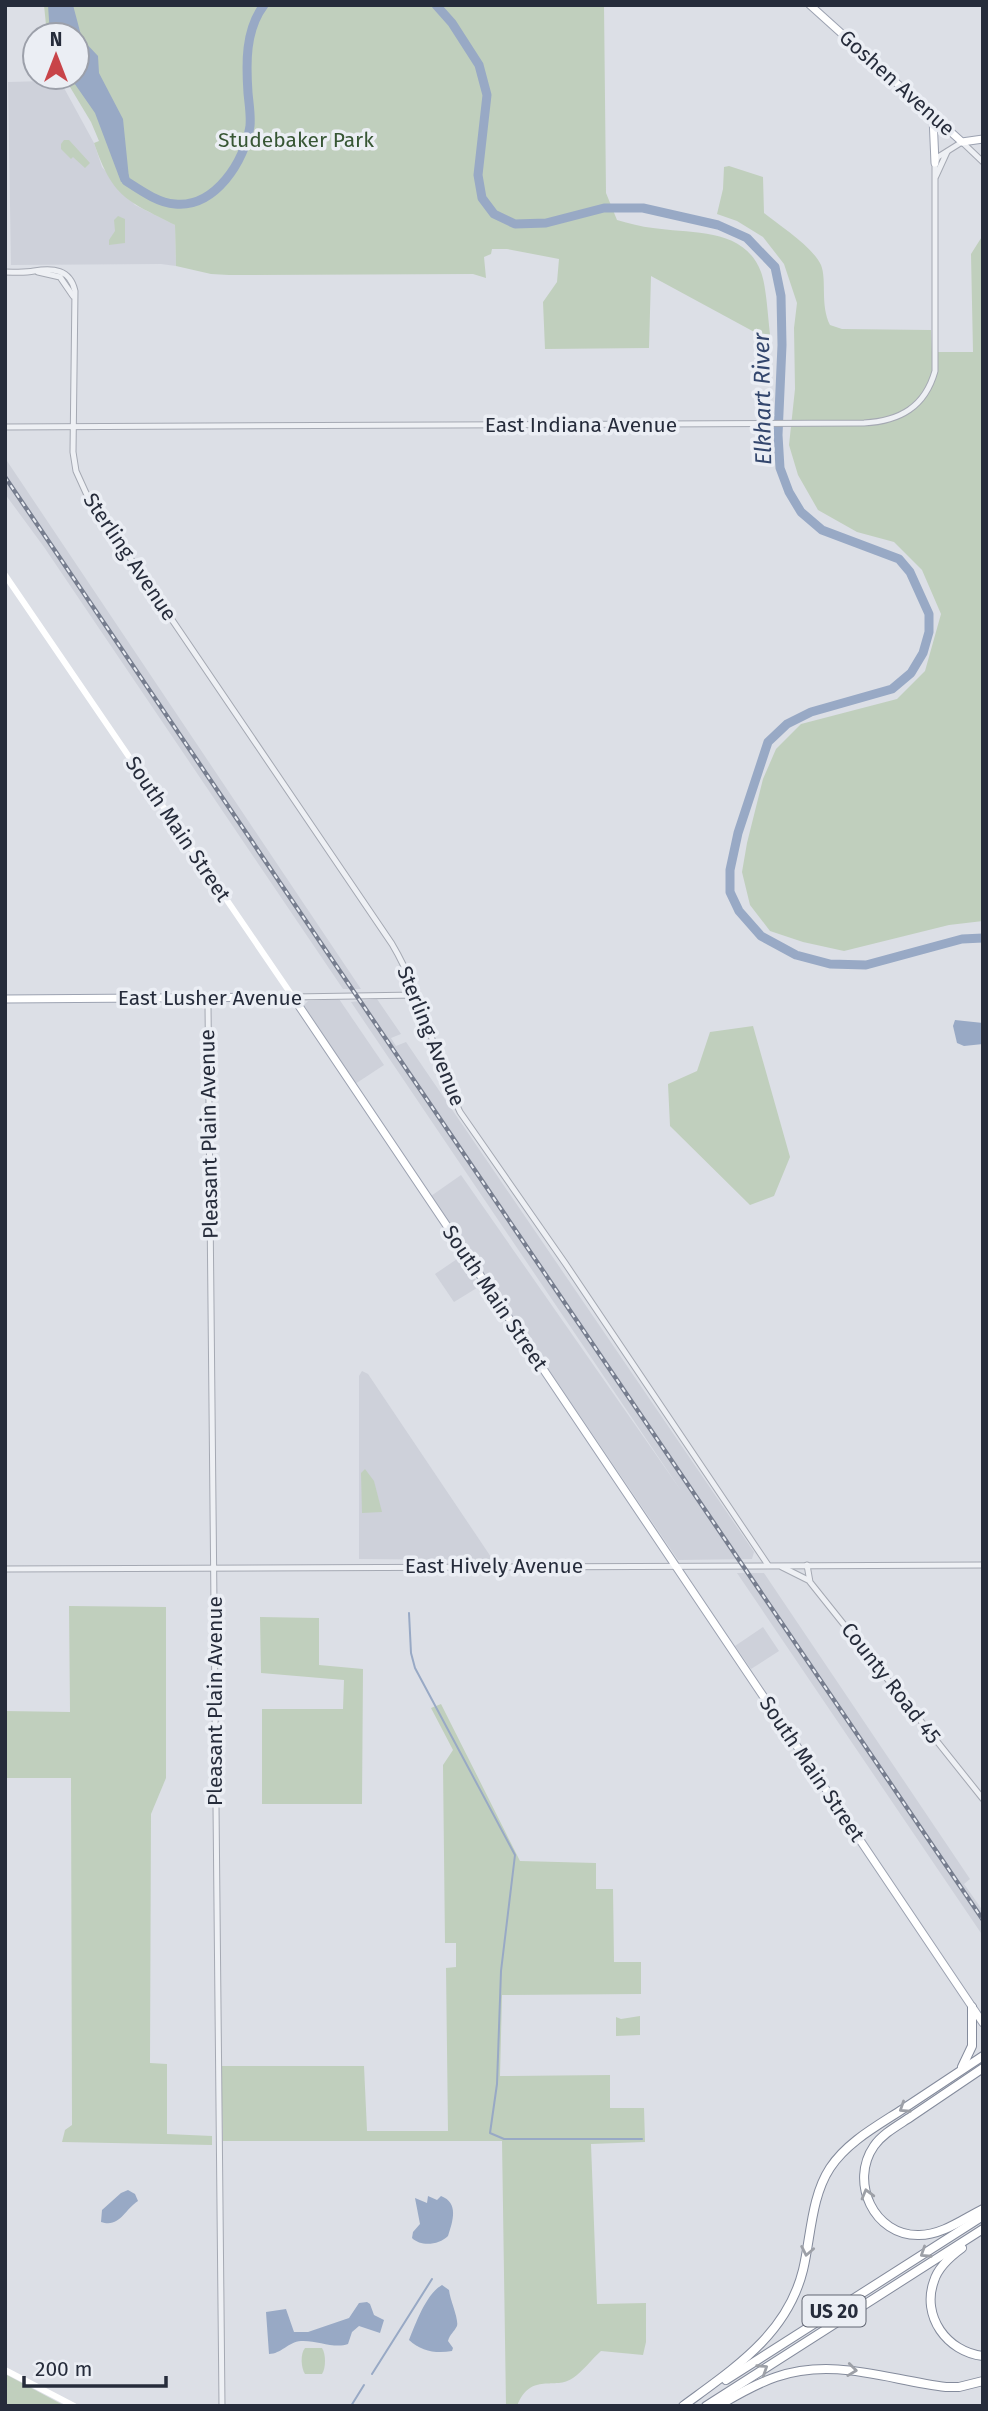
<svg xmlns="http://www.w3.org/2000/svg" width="988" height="2411" viewBox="0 0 988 2411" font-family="'Fira Sans',sans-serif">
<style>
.built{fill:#ced1da}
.green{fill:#c0cfbd}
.water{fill:#98a9c5}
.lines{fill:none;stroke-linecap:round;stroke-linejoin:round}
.stream{stroke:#98a9c5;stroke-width:2}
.river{stroke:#98a9c5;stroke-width:9}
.tertiary-casing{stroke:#a5a9b3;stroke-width:7}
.primary-casing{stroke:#9ca2b1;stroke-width:9}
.motorway-casing{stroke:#848b9c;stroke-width:10}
.tertiary{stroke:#eef0f4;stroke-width:5}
.secondary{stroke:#fff;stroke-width:6}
.primary{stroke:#fff;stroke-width:7}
.motorway{stroke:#fff;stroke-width:8}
.rail-casing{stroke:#767d8e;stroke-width:4.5}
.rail{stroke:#ebeef4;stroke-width:2;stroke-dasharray:5;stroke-linecap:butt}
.oneway{stroke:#9da0a7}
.labels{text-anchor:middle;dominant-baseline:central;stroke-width:7;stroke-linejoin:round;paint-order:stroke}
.shield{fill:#ebeef4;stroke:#616672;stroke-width:2}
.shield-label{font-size:19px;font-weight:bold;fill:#262c3b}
.street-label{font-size:21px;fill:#262c3b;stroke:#ebeef4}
.park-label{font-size:21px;fill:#375634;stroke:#ebeef4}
.water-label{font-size:23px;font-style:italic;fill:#33466d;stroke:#ebeef4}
</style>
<rect width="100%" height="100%" fill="#dcdfe6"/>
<g class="built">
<polygon points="46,77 58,77 94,143 102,167 135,205 175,225 176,266 161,264 11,265 8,82 45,81"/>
<polygon points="5,458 361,989 343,989 44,547 5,494"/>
<polygon points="339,999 384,1065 355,1084 304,1005 308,1001"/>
<polygon points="377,999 401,1034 391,1038 396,1046 406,1042 754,1552 752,1559 678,1560 431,1196 461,1175 682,1492 351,1002"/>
<polygon points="460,1257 480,1286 454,1302 435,1274"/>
<polygon points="362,1371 368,1374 491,1557 490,1560 359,1559 359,1376"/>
<polygon points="737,1573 764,1573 970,1879 964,1884 983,1911 983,1936"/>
<polygon points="763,1627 779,1651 751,1669 735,1646"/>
</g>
<g class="green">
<path d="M44 5H604L606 193 617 220C629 223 641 227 653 228 692 234 744 227 761 272 767 288 768 322 771 341L651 276 649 348 545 349 543 302 557 282 559 259 507 249H492L491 254 484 257 486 278 473 274 229 275 211 274 176 266 175 225C126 200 113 198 94 143L99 141 91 122 64 77H77V35H47Z"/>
<polygon points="64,140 69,140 90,163 85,168 73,157 71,159 61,149 61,144"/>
<path d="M729 166 763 177 764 213C780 226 812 246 821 265 827 280 820 305 830 325L842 329 931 330 932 352H973L971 254 983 235V921L949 925 844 951 803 942 770 931 750 905 742 872 747 843 763 779 776 749 801 724 897 699 925 671 941 614 922 570 894 542 857 532 818 510 798 475 789 445 795 389 794 328 797 303 784 264 763 237 737 221 717 214 723 189 724 167Z"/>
<polygon points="118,216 125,219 125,243 109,245 109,240 115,231 114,220"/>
<polygon points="753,1026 790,1157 774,1196 750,1205 670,1126 668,1084 697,1071 710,1032"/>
<polygon points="365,1469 374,1481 382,1512 362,1513 361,1473"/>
<polygon points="69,1606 166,1607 166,1778 151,1814 150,2063 167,2064 167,2134 212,2136 212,2145 62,2142 65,2130 72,2125 71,1778 5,1778 5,1711 70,1712"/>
<polygon points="260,1617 319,1618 319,1665 363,1669 362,1804 262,1804 262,1709 343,1709 344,1680 261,1673"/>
<path d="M441 1704 520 1861 596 1863V1889H613L614 1962H641V1994L502 1995 500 2076 610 2075V2108H644L645 2142 591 2144 597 2304 646 2303V2342L643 2355 601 2351C592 2359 583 2371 573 2378 555 2391 531 2371 517 2406H506L502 2141H223L221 2066H364L367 2131H448L446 1968 456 1967V1943H445L443 1765 453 1750 431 1708Z"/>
<polygon points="640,2016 640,2035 616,2036 616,2017 621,2019"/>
<path d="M305 2348H322C326 2354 326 2368 322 2374H305C301 2368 300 2354 305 2348Z"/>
<polygon points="5,2374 65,2406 5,2406"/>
</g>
<g class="water">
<polygon points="48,5 73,5 82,39 98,56 99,73 123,119 129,178 126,181 121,182 95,113 70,77 77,77 77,35 50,35"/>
<polygon points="955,1020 983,1023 983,1044 964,1046 957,1043 953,1026"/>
<path d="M128 2190 135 2194 138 2201C124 2210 120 2228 101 2222L102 2210 121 2193Z"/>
<path d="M428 2196 437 2200 441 2196C459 2203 453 2221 448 2236 439 2245 421 2247 412 2238L413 2232 420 2224 415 2198 427 2203Z"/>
<path d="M442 2285 449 2290C450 2300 459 2319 457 2326 454 2332 450 2334 448 2341L453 2348 452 2351C436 2354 421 2351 409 2340 416 2323 426 2294 442 2285Z"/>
<path d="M367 2302 370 2304 374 2315 384 2320 380 2333 359 2326 352 2332 348 2344C334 2349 317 2340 301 2341 288 2342 281 2354 269 2354L266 2312 286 2309 294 2332H308L349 2318 359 2303Z"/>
</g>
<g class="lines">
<g class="stream">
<polyline points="409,1613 411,1653 415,1668 515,1855 501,1971 497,2084 490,2133 504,2139 642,2139"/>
<polyline points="372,2374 432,2279"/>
<polyline points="351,2406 364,2385"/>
</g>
<g class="river">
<polyline points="436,5 452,23 479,65 487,95 478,175 482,198 494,214 515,224 546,223 604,208 643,208 718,225 747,238 775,267 781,296 782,345 778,435 780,468 789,492 801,512 822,530 899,559 910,572 929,614 929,632 923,653 911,673 892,689 811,712 787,724 768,742 738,833 730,870 730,892 739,911 761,936 796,955 830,964 866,965 962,939 983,938"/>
<path d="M123 173 126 181C140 190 158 203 175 204 215 208 245 161 250 126 251 115 249 104 248 93 246 64 245 30 264 5"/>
</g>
<defs>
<g id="tertiary">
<polyline points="936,176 947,152"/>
<path d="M5 272C15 272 25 273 34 271 53 268 70 269 75 291L73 452 76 471 86 493 392 944C423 996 434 1057 460 1112L565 1263 768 1565"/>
<polyline points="38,272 60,277 73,296"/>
<path d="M5 427 864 423C900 421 925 407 935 371V163L938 157 962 142 983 162"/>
<polyline points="293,997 416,995"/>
<polyline points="210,998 208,1005 222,2406"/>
<polyline points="807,1565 810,1582 983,1799"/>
<polyline points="782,1567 808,1580"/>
<polyline points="5,1569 983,1565"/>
</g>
<g id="primary">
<polyline points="810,5 962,142 983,139"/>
<polyline points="933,117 935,163"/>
<polyline points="5,999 293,997 983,2023"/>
</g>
<g id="motorway">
<polyline points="962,2067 972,2046 972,2007"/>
<path d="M983 2068C959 2084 936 2100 912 2116 899 2125 883 2133 874 2146 849 2182 874 2236 919 2235 942 2235 963 2219 983 2209"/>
<path d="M962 2248C951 2256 938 2267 934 2281 921 2316 947 2352 983 2356"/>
<polyline points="726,2380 983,2216"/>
<path d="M683 2406C733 2369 787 2335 803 2270 811 2237 811 2197 830 2168 847 2142 877 2126 903 2109 930 2091 956 2074 983 2056"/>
<polyline points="706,2406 983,2229"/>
<path d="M718 2406C737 2395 755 2384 776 2377 834 2357 888 2380 946 2387H959L983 2381"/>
</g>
</defs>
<use href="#tertiary" class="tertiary-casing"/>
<use href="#primary" class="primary-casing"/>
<use href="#motorway" class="motorway-casing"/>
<use href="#tertiary" class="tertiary"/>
<g class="secondary">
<polyline points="5,575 293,997"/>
<polyline points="5,2370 74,2406"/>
</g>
<use href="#primary" class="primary"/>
<use href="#motorway" class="motorway"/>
<defs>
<polyline id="rail" points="5,477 983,1920"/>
</defs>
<use href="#rail" class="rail-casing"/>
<use href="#rail" class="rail"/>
</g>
<defs><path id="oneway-chevron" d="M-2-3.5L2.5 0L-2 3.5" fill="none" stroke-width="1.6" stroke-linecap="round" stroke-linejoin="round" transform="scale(1.75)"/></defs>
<g class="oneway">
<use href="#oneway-chevron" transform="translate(904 2108) rotate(147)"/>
<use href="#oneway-chevron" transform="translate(867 2194) rotate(-105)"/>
<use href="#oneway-chevron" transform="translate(807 2251) rotate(101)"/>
<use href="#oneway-chevron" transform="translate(925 2253) rotate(147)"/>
<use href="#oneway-chevron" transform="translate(763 2369) rotate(-33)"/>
<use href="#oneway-chevron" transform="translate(852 2370) rotate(7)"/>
</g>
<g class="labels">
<rect class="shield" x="802.5" y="2295.5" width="63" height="31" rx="5"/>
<g class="shield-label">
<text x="834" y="2311">US 20</text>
</g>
<g class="street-label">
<text transform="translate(897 83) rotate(42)">Goshen Avenue</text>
<text x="581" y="425">East Indiana Avenue</text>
<text transform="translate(130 557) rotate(56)">Sterling Avenue</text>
<text transform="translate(178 829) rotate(56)">South Main Street</text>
<text x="210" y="998">East Lusher Avenue</text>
<text transform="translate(431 1036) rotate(68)">Sterling Avenue</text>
<text transform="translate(209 1134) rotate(-91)">Pleasant Plain Avenue</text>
<text transform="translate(495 1298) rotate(56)">South Main Street</text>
<text x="494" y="1566">East Hively Avenue</text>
<text transform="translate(891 1683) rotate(52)">County Road 45</text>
<text transform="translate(215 1701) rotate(-90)">Pleasant Plain Avenue</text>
<text transform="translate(812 1769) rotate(56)">South Main Street</text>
</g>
<g class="park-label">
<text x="296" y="140">Studebaker Park</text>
</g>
<g class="water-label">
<text transform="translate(762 399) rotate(-91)">Elkhart River</text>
</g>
</g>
<rect width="988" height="2411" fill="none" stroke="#262c3b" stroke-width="14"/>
<g transform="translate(56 56)"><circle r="33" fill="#ebeef4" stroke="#9ca0aa" stroke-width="2"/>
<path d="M0-5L12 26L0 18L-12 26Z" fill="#c84449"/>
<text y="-10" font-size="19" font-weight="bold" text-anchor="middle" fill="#262c3b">N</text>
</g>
<path d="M24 2376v10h142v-10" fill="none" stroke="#262c3b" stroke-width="3.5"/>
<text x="35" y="2376" font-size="21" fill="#262c3b" stroke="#ebeef4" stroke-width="5" paint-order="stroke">200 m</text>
</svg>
